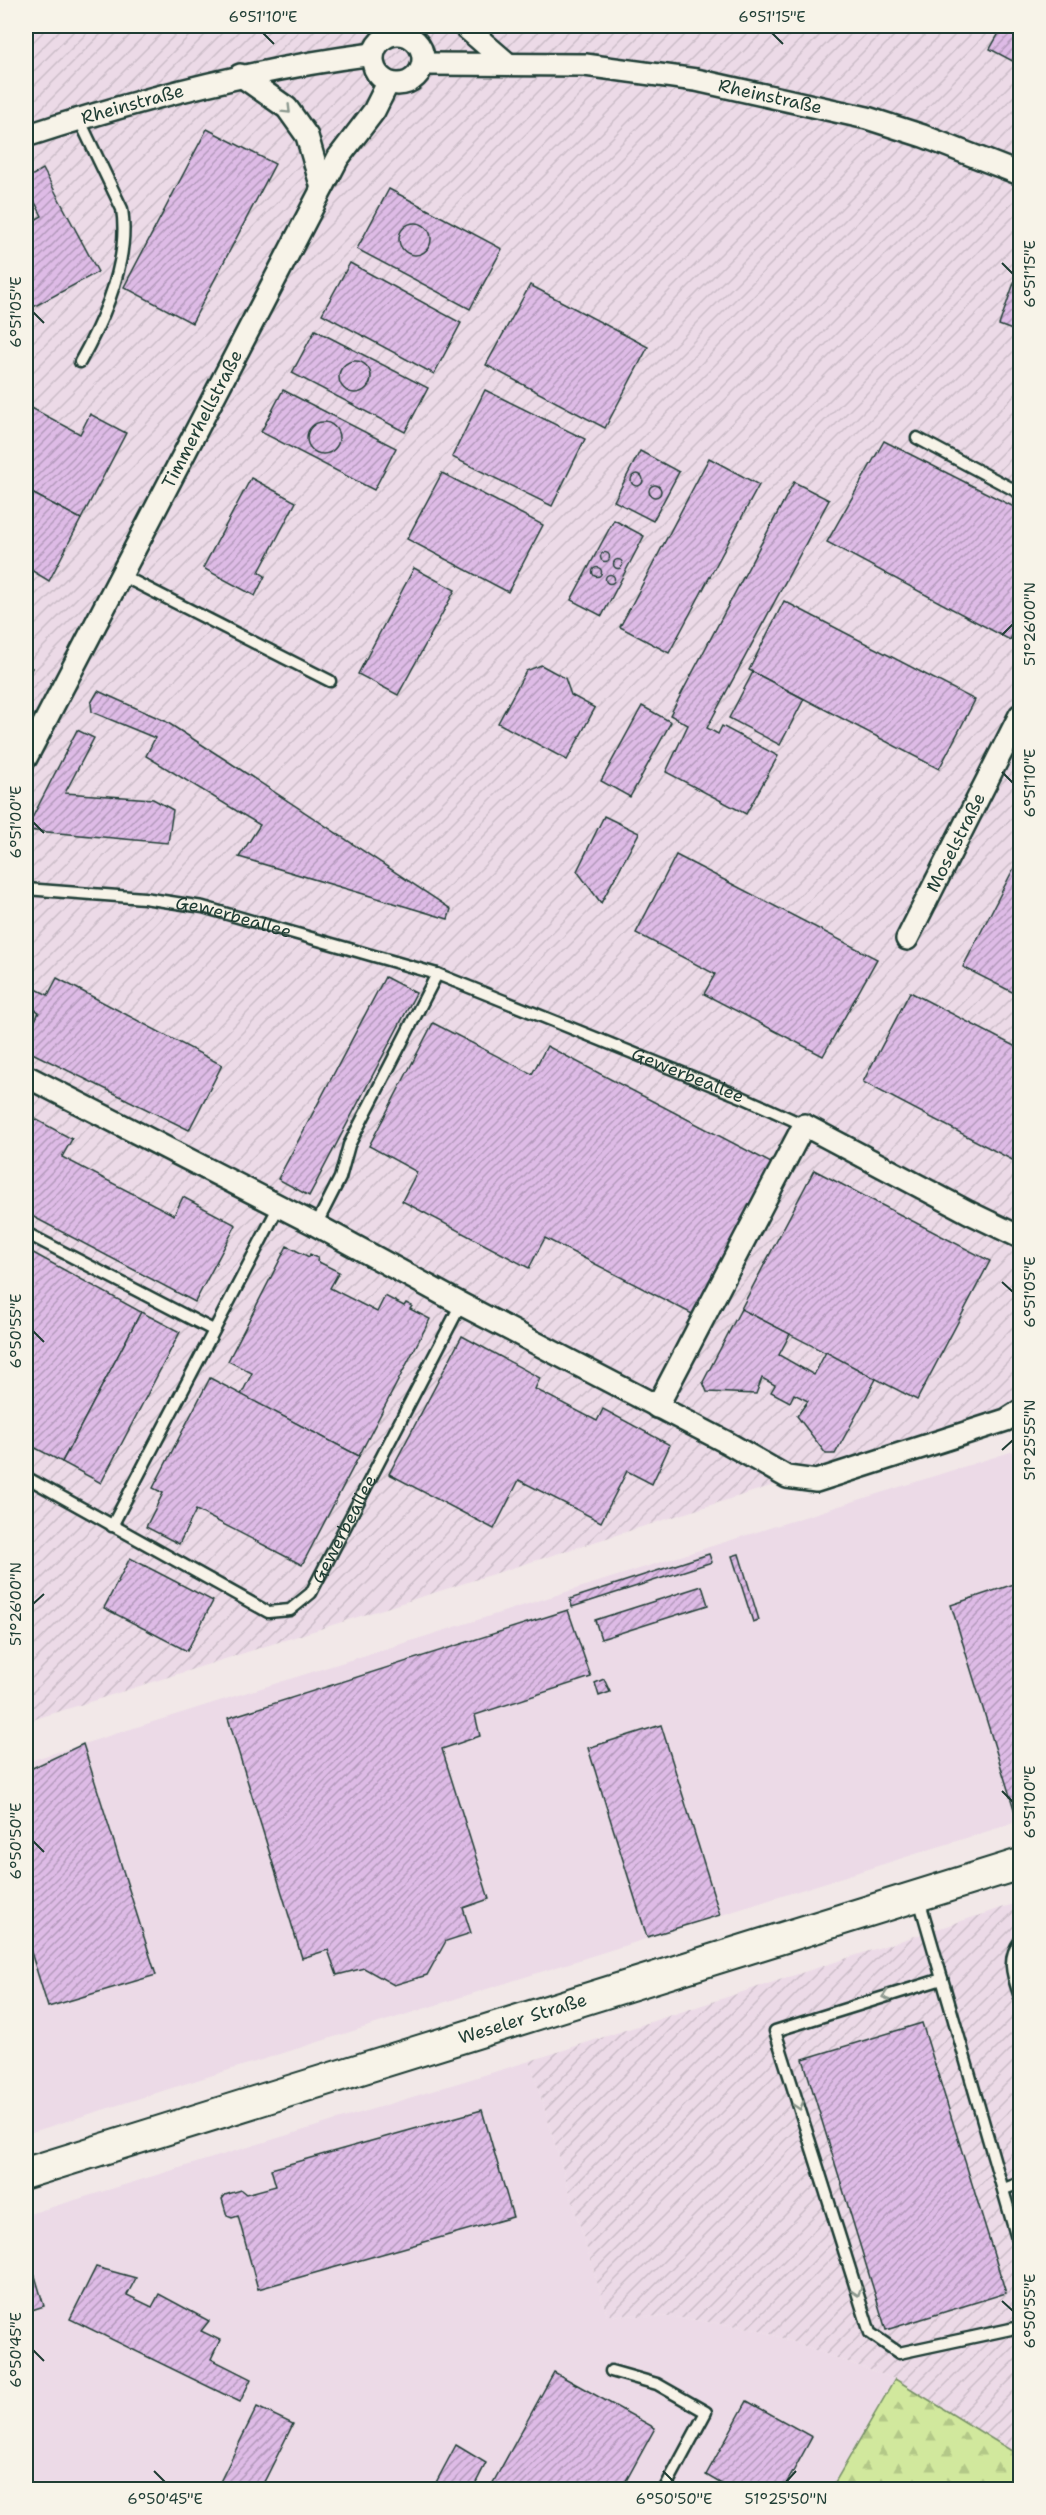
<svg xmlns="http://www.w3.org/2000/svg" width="1046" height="2515" viewBox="0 0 1046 2515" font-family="'Shantell Sans',sans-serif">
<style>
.built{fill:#ecdae7}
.industrial{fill:url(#industrial-furrows)}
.forest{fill:url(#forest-firs);stroke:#789268;stroke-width:1.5}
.building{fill:url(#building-hatch);stroke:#1f3d34;stroke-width:1.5}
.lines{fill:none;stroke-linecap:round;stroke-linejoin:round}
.service-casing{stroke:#1f3d34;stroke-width:15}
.minor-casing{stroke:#1f3d34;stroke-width:26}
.secondary-casing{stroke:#1f3d34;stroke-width:34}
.service{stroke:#f7f3e8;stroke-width:10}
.minor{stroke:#f7f3e8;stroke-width:21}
.secondary{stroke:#f7f3e8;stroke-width:30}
.oneway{stroke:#8b988e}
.ticks{fill:none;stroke:#1f3d34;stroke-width:2}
.labels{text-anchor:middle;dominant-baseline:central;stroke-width:4.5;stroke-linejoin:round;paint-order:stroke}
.street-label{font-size:18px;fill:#1f3d34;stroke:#f7f3e8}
.neatline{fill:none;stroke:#1f3d34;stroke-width:2}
.ticks-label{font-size:15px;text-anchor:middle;fill:#1f3d34}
</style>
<defs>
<pattern id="industrial-furrows" width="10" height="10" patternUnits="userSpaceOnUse" patternTransform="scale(1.5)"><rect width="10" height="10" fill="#ecdae7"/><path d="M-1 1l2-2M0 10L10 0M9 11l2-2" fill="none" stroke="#cabcc7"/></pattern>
<pattern id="forest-firs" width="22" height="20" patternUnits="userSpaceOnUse" patternTransform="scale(1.5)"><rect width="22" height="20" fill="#d1e89d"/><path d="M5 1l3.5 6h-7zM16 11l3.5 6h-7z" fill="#b3c888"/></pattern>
<pattern id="building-hatch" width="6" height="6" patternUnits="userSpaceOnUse" patternTransform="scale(1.5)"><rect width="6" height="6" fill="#debbe6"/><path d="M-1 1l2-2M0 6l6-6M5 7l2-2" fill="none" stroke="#b399bb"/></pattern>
</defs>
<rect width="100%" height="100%" fill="#f2e8e8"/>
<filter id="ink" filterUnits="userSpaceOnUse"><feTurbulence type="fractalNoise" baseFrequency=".0167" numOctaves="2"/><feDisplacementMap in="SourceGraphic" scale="12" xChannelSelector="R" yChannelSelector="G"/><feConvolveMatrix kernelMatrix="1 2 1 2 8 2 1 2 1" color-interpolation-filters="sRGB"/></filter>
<g filter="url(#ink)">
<g class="built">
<polygon points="1020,1449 1020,1821 26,2134 26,1762"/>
<polygon points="530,2061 607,2315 675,2317 757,2329 895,2379 831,2489 26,2490 26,2215"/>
</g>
<g class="industrial">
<polygon points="26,26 1020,26 1020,1407 26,1722"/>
<polygon points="1020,1902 1020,2456 895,2379 757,2329 675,2317 607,2315 530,2061"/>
</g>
<polygon class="forest" points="895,2379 1020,2456 1020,2489 831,2489"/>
<g class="building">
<polygon points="1003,26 1020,26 1020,65 990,49"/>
<polygon points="207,129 275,164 192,323 124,287"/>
<polygon points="43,169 98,272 26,311 26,225 42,216 26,185 26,179"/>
<polygon points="389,189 502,249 470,309 357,249"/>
<circle cx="415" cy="239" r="16"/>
<polygon points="350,263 461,323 434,374 322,314"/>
<polygon points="1020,266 1020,333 999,325"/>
<polygon points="530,285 648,347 605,428 486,365"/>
<polygon points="315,330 428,388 405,432 292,373"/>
<circle cx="355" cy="377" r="16"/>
<polygon points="283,390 396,448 374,490 261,432"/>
<polygon points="485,390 585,439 552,506 452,457"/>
<polygon points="26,405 80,434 90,414 126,433 81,519 26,490"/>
<circle cx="323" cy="438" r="16"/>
<polygon points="884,441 1020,510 1020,620 1010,640 827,542"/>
<polygon points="640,451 679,472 653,521 614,501"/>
<polygon points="709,458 759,485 669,653 620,627"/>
<polygon points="442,473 543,525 508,592 407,539"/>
<circle cx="637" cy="480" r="6"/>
<polygon points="251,478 296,502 259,572 265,576 255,596 203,568"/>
<polygon points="794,482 829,500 707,728 718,734 722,726 778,756 746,814 666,772 688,725 670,715"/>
<circle cx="655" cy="491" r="6"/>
<polygon points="26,490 81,519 49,581 26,567"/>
<polygon points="614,520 644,536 602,616 571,600"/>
<circle cx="605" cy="557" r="4.5"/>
<circle cx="618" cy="564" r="4.5"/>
<circle cx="597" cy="572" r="4.5"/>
<polygon points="414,568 455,590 398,695 358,674"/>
<circle cx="610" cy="579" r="4.5"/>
<polygon points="784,601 975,700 939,769 749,670"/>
<polygon points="541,665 565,678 571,695 595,708 567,760 498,723 526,671"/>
<polygon points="26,666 32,668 26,680"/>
<polygon points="753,672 804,699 780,745 729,718"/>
<polygon points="98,691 165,721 229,762 451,909 448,919 239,857 260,825 146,756 155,738 92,712 91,703"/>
<polygon points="642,706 671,722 630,797 601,781"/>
<polygon points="77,730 94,738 65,793 153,799 173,810 168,843 26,830"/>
<polygon points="604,816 639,833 601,903 577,871"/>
<polygon points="676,855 877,959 823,1056 704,994 715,974 636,933"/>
<polygon points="1020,856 1020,996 963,967"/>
<polygon points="385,977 416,993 309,1196 278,1179"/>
<polygon points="57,978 222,1065 189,1130 26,1050 26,1040 39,1012 31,1007 26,1011 26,984 48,995"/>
<polygon points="910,992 1020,1049 1020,1164 863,1082"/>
<polygon points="433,1023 532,1074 547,1046 775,1165 696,1316 545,1238 529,1268 402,1201 417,1172 369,1146"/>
<polygon points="26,1114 72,1139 62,1157 174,1215 183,1197 236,1225 195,1302 26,1213"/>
<polygon points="814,1170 990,1261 917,1400 741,1309"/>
<polygon points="287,1246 309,1257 310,1254 318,1258 317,1261 339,1272 330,1288 377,1312 385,1296 404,1306 406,1303 412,1306 410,1309 430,1319 359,1456 241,1395 252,1373 228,1361"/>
<polygon points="26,1249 141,1312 62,1462 26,1443"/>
<polygon points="741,1309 790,1334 779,1355 814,1375 826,1352 876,1379 835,1454 826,1454 797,1416 808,1401 794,1394 790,1402 771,1392 775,1385 762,1378 756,1394 707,1392 703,1382"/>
<polygon points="141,1312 180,1332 101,1483 62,1462"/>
<polygon points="462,1336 540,1378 535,1389 597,1421 603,1409 670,1445 652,1484 627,1471 601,1522 519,1480 494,1529 389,1474"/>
<polygon points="210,1378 359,1456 302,1565 196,1510 179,1544 146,1527 163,1493 153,1488"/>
<polygon points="709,1554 712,1562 572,1607 570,1599"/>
<polygon points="739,1554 759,1620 753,1622 732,1556"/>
<polygon points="130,1558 213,1601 187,1651 104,1608"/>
<polygon points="1020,1582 1020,1821 1018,1822 951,1605"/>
<polygon points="702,1586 708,1605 601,1639 595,1620"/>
<polygon points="568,1610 591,1677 475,1715 480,1736 442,1749 489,1899 463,1908 471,1933 446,1941 427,1975 394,1985 364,1968 337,1975 328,1950 302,1958 228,1718"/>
<polygon points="604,1679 610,1692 599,1696 595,1683"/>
<polygon points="661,1725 720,1915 647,1937 588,1748"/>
<polygon points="83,1744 156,1975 48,2007 26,1936 26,1771"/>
<polygon points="922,2023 1006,2293 886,2330 803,2059"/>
<polygon points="482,2110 513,2217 258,2289 238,2216 232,2218 227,2216 222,2199 225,2195 241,2190 246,2194 276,2186 271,2169"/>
<polygon points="26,2246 44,2306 26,2312"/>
<polygon points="96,2267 136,2278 127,2295 152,2307 159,2294 209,2321 201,2331 220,2340 211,2359 251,2379 240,2402 70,2319"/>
<polygon points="554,2372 655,2428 621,2490 489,2490"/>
<polygon points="747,2401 812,2437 783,2490 732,2490 706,2475"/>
<polygon points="257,2407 293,2424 260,2490 216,2490"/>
<polygon points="456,2445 486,2463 472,2490 432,2490"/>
</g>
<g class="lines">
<defs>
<g id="service">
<path d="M79 119 122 209C130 259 104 319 80 362"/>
<polyline points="917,438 1020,493"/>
<polyline points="121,575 330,681"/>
<path id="s1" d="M26 889 144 898 203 907 437 974 742 1097 804 1125"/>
<polyline points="316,1225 340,1178 349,1145 437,974"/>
<polyline points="26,1233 213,1330"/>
<path id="s2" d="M26 1477 268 1612 290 1610 311 1593 461 1304"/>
<polyline points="112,1526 279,1206"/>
<polyline points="919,1899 1020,2249"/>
<path d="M1020 1941C1006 1960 1013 1976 1020 1997"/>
<polyline points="942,1979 775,2031 870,2333 899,2353 1020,2327"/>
<polyline points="1004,2189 1020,2183"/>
<polyline points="611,2371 657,2384 706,2412 664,2490"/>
</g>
<g id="minor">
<polyline points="464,26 508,64"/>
<circle cx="398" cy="59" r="25"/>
<path id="s3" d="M423 64 585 65 696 80 867 118 923 136 1020 174"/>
<polyline points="240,75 287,108 307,136 322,188"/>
<path id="s4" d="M26 136C140 99 254 69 373 54"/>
<path id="s5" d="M26 758 338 158 374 111 388 83"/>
<path id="s6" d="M907 939 1020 715"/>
<polyline points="26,1076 316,1225 461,1304 726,1442 787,1477 816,1481 1006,1420 1020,1411"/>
<polyline points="657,1407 804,1125 968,1212 1020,1237"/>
</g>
<g id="secondary">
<path id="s7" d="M26 2173 1020 1864"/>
</g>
</defs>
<use href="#service" class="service-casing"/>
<use href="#minor" class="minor-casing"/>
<use href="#secondary" class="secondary-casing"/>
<use href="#service" class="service"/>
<use href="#minor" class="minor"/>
<use href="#secondary" class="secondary"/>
</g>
<defs><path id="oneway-chevron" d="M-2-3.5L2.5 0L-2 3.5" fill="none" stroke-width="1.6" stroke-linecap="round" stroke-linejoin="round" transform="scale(1.5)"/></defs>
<g class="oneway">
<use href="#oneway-chevron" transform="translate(287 110) rotate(45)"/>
<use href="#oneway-chevron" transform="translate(886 1996) rotate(163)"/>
<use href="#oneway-chevron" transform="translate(799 2106) rotate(73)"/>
<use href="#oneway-chevron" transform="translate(857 2292) rotate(73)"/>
</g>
</g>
<path class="ticks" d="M263 33 274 44M772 33 783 44M1002 263 1013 274M33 312 44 323M1002 635 1013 624M1002 772 1013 783M33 822 44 833M1002 1282 1013 1292M33 1331 44 1342M1002 1450 1013 1440M33 1604 44 1594M1002 1791 1013 1802M33 1841 44 1852M1002 2301 1013 2311M33 2350 44 2361M154 2471 165 2482M663 2471 674 2482M786 2482 796 2471"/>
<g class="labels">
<g class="street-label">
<text stroke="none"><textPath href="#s3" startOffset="350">Rheinstraße</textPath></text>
<text stroke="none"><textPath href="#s4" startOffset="111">Rheinstraße</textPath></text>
<text stroke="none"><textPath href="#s5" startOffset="382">Timmerhellstraße</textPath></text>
<text stroke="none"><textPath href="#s6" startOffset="108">Moselstraße</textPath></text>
<text stroke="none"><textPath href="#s1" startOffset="210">Gewerbeallee</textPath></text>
<text stroke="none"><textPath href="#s1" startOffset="692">Gewerbeallee</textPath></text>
<text stroke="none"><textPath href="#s2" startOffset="398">Gewerbeallee</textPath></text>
<text stroke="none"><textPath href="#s7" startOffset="520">Weseler Straße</textPath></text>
</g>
</g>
<rect width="1046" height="2515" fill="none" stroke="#f7f3e8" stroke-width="66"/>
<rect x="33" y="33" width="980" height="2449" class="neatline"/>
<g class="ticks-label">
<text x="263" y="22">6°51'10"E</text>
<text x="772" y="22">6°51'15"E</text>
<text transform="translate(1030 274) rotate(-90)" y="5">6°51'15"E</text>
<text transform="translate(16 312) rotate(-90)" y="5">6°51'05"E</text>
<text transform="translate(1030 624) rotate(-90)" y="5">51°26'00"N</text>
<text transform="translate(1030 783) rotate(-90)" y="5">6°51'10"E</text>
<text transform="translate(16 822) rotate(-90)" y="5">6°51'00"E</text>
<text transform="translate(1030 1292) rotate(-90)" y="5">6°51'05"E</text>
<text transform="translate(16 1331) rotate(-90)" y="5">6°50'55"E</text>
<text transform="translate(1030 1440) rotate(-90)" y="5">51°25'55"N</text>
<text transform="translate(16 1604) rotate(-90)" y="5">51°26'00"N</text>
<text transform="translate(1030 1802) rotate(-90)" y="5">6°51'00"E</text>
<text transform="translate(16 1841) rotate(-90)" y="5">6°50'50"E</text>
<text transform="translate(1030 2311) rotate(-90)" y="5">6°50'55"E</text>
<text transform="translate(16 2350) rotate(-90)" y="5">6°50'45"E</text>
<text x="165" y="2504">6°50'45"E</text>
<text x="674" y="2504">6°50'50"E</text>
<text x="786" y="2504">51°25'50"N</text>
</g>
</svg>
